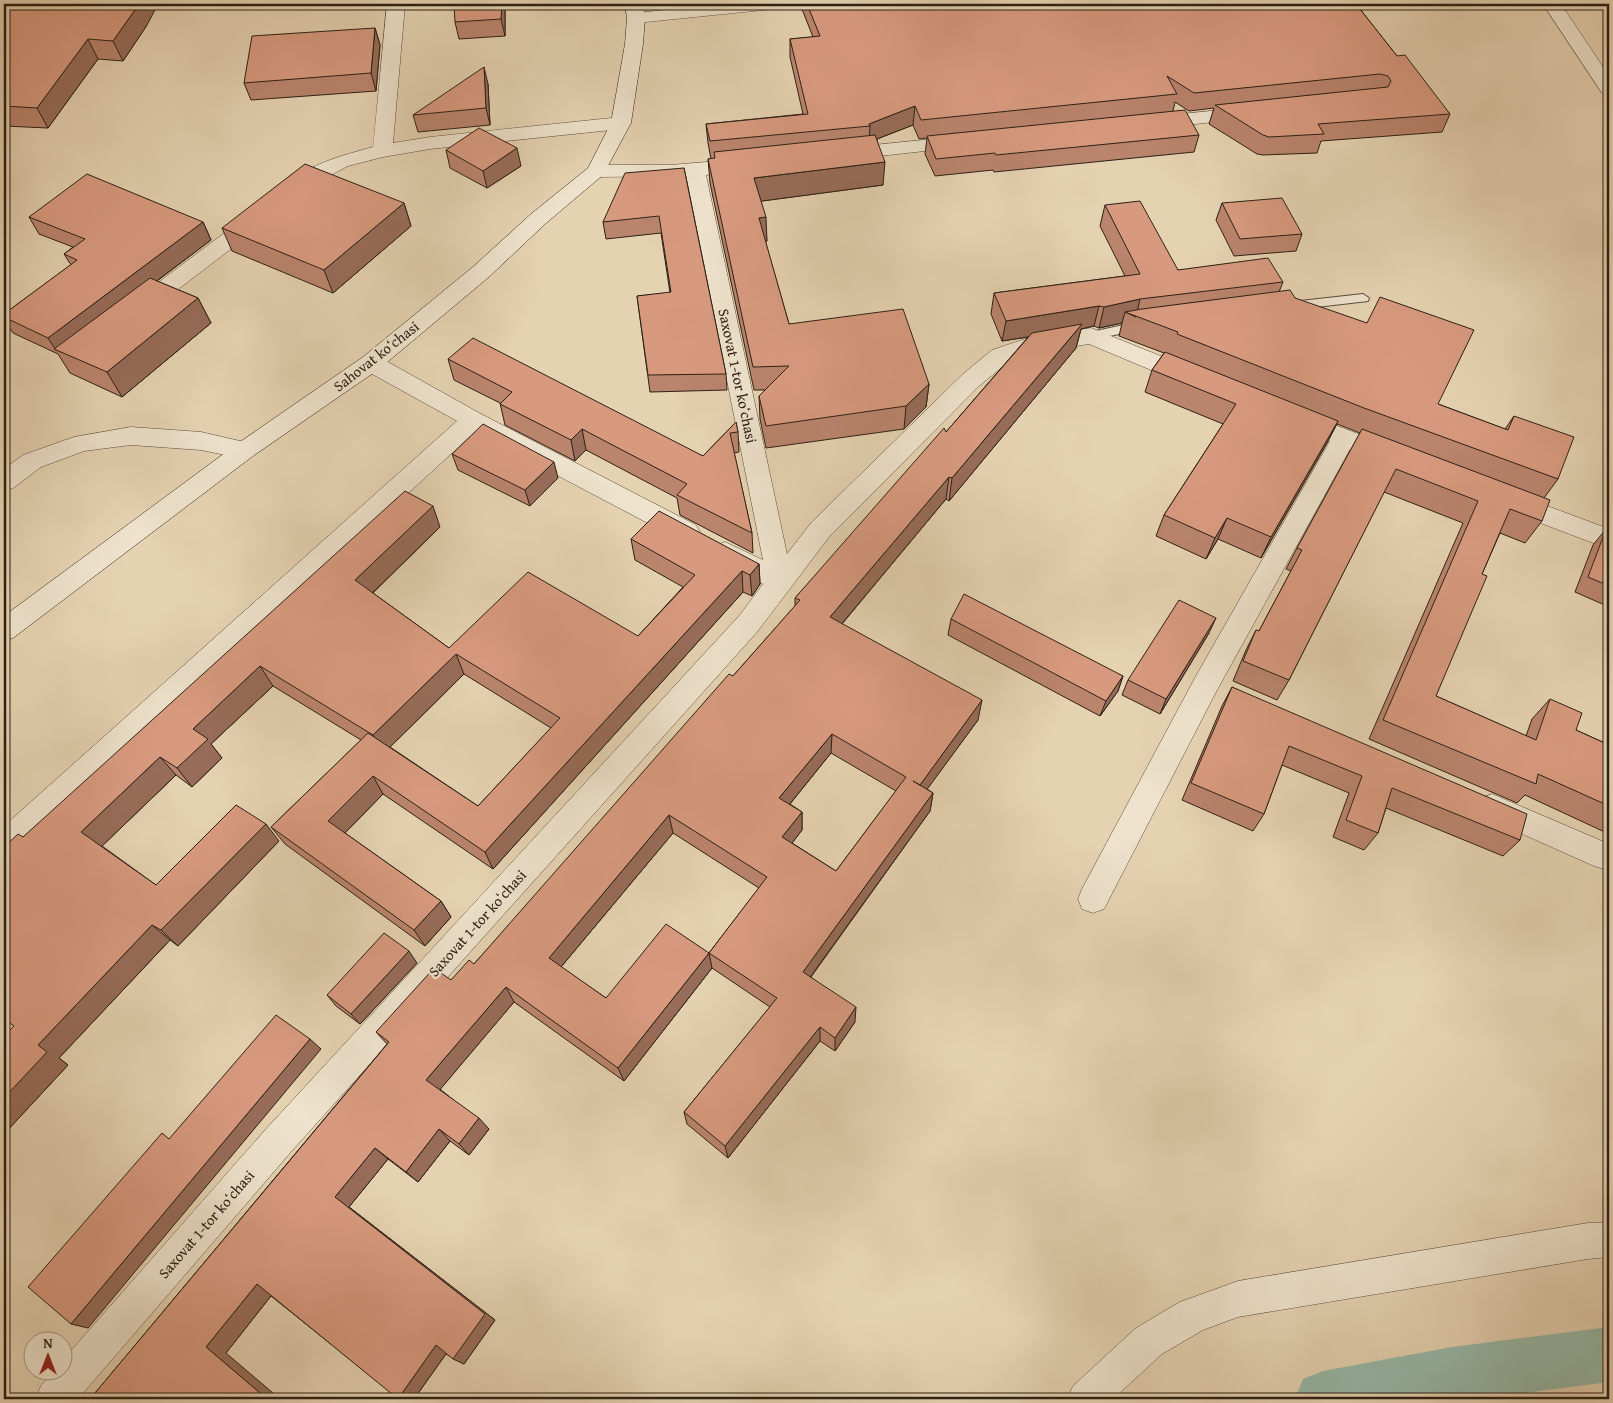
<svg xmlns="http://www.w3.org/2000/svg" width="1613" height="1403" viewBox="0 0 1613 1403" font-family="'Gentium Book Plus',serif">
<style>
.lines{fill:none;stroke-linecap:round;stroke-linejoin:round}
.canal{fill:#97b8a7;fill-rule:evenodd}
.lane-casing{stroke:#5a4c3c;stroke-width:2}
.street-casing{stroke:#5a4c3c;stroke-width:1}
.secondary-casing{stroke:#2c2015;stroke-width:1}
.lane{fill:#eee2cc;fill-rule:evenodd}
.street{fill:#eee2cc;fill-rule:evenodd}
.secondary{fill:#eee2cc;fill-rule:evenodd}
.wall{fill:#ba846d;stroke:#2c2015;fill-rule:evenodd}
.shaded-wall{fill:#976c59;stroke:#2c2015}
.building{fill:#d89a7f;stroke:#2c2015;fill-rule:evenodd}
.labels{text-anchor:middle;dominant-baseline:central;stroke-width:5;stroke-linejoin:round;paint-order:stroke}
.street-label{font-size:15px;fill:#2c2015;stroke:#eee2cc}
</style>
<rect width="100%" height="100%" fill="#e5d2b1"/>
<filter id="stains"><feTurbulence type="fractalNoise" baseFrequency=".004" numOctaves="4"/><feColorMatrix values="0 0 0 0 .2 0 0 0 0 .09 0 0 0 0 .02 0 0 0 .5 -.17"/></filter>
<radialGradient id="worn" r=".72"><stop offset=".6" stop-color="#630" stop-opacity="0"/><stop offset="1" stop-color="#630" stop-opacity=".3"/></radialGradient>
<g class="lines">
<polygon class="canal" points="1609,1327 1609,1382 1478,1399 1295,1399 1303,1379 1323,1371 1452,1347"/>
<defs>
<g id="lane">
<polygon points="1363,294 1369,298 1368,301 1291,310 1285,306 1291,302"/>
<polygon points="1142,321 1147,322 1149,325 1147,328 1091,340 1086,339 1084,336 1086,333 1091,332"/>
</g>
<g id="street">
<path d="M387 4H405L393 143 430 137 621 117 628 119 631 123 628 127 621 129 430 149 383 157 348 166 314 184 299 196 292 198 285 196 282 192C299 166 344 155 373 147Z"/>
<polygon points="724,4 782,4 779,8 773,9 636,23 630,22 627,18 630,14 636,13"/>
<polygon points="1543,4 1561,4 1609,76 1609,95 1602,93"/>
<polygon points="1249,107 1256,109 1259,113 1256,117 1153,129 1146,127 1143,123 1146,119 1153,117"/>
<polygon points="963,136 970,138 973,142 970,146 844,160 837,158 834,154 837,150 844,148"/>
<polygon points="744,159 751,161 754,165 751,169 706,175 787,554 811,523 963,374 992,350 1028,338 1091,328 1198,371 1201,377 1198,383 1190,385 1182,383 1089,344 1031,353 1008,362 979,386 829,537 757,632 290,1153 78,1399 35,1399 41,1386 54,1370 62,1370 62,1361 266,1129 739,616 763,584 716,559 712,552 716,545 725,542 763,560 686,176 596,177 589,175 586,171 589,167 596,165 670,165"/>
<polygon points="258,212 265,213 268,218 265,223 147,313 139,315 131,313 128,308 131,303 251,213"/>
<polygon points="371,355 379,357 481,414 696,525 700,532 696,539 687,542 678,539 475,432 14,854 4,858 4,826 457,421 363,369 360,363 363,357"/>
<polygon points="1298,411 1398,449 1402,455 1398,461 1390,464 1350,449 1216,692 1104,909 1093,913 1082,909 1078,899 1082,889 1196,676 1330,441 1290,425 1286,419 1290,413"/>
<polygon points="131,427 201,432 253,444 257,450 253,456 245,459 201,450 131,445 84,451 41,467 13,488 4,491 4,469 23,455 74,437"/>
<polygon points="1510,492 1609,529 1609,549 1501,508 1498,501 1501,494"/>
<polygon points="1492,794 1609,844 1609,867 1604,869 1594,866 1482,816 1477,807 1482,798"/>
<polygon points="1588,1223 1609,1223 1609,1257 1588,1259 1238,1317 1203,1330 1162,1354 1113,1399 1067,1399 1073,1386 1136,1328 1180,1302 1238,1281"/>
</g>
<polygon id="secondary" points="625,4 643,4 645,18 643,44 631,123 603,175 545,224 490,276 379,369 253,456 13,638 4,641 4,616 237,444 363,357 474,266 531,214 588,168 611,123 625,44 627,18"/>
</defs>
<use href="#lane" class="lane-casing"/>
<use href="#street" class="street-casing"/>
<use href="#secondary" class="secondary-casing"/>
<use href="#lane" class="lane"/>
<use href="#street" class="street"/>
<use href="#secondary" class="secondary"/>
</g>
<g class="wall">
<polygon points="4,4 147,25 123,61 98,59 48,128 4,126"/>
<polygon points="800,4 1356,4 1397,56 1450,114 1442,132 1321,141 1317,153 1263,155 1257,154 1209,124 1214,108 1189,111 1175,102 1173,111 1199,135 1194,152 994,172 993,170 935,176 925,154 927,138 919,139 913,125 877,139 883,185 761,201 767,241 765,241 789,324 929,384 926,407 904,429 766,448 760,419 759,396 766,390 754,390 710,183 708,159 711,159 708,143 706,124 803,114 790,57 790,39 813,37"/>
<polygon points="505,5 505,36 459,39 455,22"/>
<polygon points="375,28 380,45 376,91 251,100 244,83"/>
<polygon points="488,84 490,125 418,132 413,115"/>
<polygon points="446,150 521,166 487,188 450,168"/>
<polygon points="684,168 726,374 727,390 650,392 637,296 670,293 661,233 606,239 603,222"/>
<polygon points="404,203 411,226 333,293 232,251 222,228"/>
<polygon points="1222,203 1302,234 1296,251 1234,256 1216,220"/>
<path d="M1105 205 1178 270 1283 282 1279 292 1295 298 1438 404 1505 429 1514 416 1558 479 1544 498 1542 521 1525 543 1500 533 1482 574 1436 696 1526 736 1532 719 1550 699 1576 730 1609 745V834L1525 795 1517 803 1369 739 1463 523 1384 492 1289 680 1277 700 1233 681 1246 650 1256 630 1259 631 1291 571 1286 569 1297 548 1360 433 1337 424 1327 443 1261 558 1218 539 1206 559 1156 536 1164 515 1223 424 1145 392 1152 370 1164 353 1119 336 1122 323 1099 328 1094 326 1081 329 1076 348 949 501 946 499 842 624 978 720 927 789 933 793 930 811 811 977 855 1022 835 1051 820 1041 728 1158 687 1124 684 1112 770 1007 712 968 624 1081 514 1002 440 1089 489 1129 469 1155 450 1141 418 1182 388 1159 349 1207 495 1320 464 1364 446 1354 414 1399H399L271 1296 226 1353 90 1399 387 1044 376 1032 474 964 733 676 795 606V598L946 432 1028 337 1002 341 991 314 994 293 1125 276 1100 226ZM831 753 896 791 836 871 792 843 802 830V812L790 804ZM673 833 759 888 709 953 606 998 561 967Z"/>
<polygon points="29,217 203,222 211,240 157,281 198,298 211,323 122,397 70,373 58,354 13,333 4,319 4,314 71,265 64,254 73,247 39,234"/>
<polygon points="448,359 703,456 736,422 738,432 739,452 734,453 752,533 753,553 680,515 677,498 586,450 575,461 505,425 500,403 454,380"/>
<polygon points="452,454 558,478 530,506 458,470"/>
<path d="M440 527 373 593 449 648 638 636 683 587 635 560 631 539 759 564 760 584 752 596 743 592 493 869 383 794 345 833 441 901 451 917 425 946 285 844 271 827 361 740 273 686 211 744 222 758 192 787 176 775 102 846 156 885 279 841 178 946 170 940 59 1058 68 1065 4 1134V1036L14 1026 23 837ZM464 674 551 728 478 806 390 747Z"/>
<polygon points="1606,529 1609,530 1609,603 1607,606 1575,592 1593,545"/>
<polygon points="951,619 1123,676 1118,691 1100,716 948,635"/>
<polygon points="1209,633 1160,714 1122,695 1128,680"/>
<polygon points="1232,687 1520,840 1503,856 1386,808 1378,833 1364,850 1333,837 1349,793 1282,765 1264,814 1253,831 1182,800 1222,706"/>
<polygon points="417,963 360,1024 336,1006 327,995"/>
</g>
<g class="shaded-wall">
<polygon points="139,4 158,4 147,25 123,61 113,41"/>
<polygon points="502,4 505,4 505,36 501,19"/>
<polygon points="375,28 380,45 376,91 371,73"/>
<polygon points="88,39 98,59 48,128 37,108"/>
<polygon points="484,67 488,84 490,125 486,108"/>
<polygon points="915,106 913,125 869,142 870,126 869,124"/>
<polygon points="517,148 521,166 487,188 483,171"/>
<polygon points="885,162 883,185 755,202 754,178"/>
<polygon points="404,203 411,226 333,293 324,270"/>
<polygon points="766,217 767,241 760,242 759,218"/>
<polygon points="203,222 211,240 62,352 55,349 48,338"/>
<polygon points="198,298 211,323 122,397 107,372"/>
<polygon points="1140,299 1136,317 1125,312 1122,323 1099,328 1104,307"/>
<polygon points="1099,306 1094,326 1081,329 1076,348 949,501 952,478 1078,329 1002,341 1006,321"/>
<polygon points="929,384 926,407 904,429 906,406"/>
<polygon points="1338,421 1327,443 1261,558 1271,537"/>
<polygon points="582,429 586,450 575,461 571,440"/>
<polygon points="554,462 558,478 530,506 525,490"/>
<polygon points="949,477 946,499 830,638 830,617"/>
<polygon points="433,506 440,527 365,600 355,580"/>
<polygon points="1227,518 1218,539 1206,559 1215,538"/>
<polygon points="759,564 760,584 752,596 750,575"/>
<polygon points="742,571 743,592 493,869 485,852"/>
<polygon points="1216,618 1209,633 1160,714 1166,699"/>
<polygon points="456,654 464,674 383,754 373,735"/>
<polygon points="260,666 273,686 211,744 222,758 192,787 177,768 193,729"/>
<polygon points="1123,676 1118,691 1100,716 1106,701"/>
<polygon points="982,700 978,720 917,803 920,785"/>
<polygon points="832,734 831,753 780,816 779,798"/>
<polygon points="160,757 176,775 99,849 81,832"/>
<polygon points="373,776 383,794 340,838 328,821"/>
<polygon points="933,793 930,811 803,987 803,972"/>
<polygon points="802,812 802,830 783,855 782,837"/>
<polygon points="669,815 673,833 556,973 549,958"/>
<polygon points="266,824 279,841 178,946 161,930"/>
<polygon points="441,901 451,917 425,946 414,930"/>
<polygon points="152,925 170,940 59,1058 68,1065 4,1134 4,1098 38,1045"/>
<polygon points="409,951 417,963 360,1024 351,1014"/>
<polygon points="709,953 712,968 624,1081 618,1068"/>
<polygon points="506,987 514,1002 438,1092 426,1080"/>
<polygon points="856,1007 855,1022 835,1051 835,1038"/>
<polygon points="820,1027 820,1041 728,1158 725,1146"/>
<polygon points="310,1039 321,1049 88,1328 71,1324"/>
<polygon points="479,1118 489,1129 469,1155 459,1144"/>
<polygon points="439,1129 450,1141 418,1182 406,1172"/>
<polygon points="375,1148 388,1159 349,1207 495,1320 464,1364 453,1359 335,1197"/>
<polygon points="257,1284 274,1292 226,1353 280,1399 267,1399 206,1347"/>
<polygon points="436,1345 448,1351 414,1399 398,1399"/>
</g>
<g class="building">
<polygon points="4,4 139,4 113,41 88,39 37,108 4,106"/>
<polygon points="454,4 502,4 501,19 455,22"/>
<polygon points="807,4 1356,4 1397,56 1405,55 1450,114 1318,124 1324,134 1269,137 1263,135 1215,105 1388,87 1391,81 1388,76 1380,74 1194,93 1167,76 1177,94 921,120 915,106 869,124 870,126 710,141 706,124 808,114 790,39 820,36"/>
<polygon points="375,28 371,73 244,83 252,36"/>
<polygon points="484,67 486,108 413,115"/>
<polygon points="1185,110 1199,135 996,155 995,153 936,159 927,136"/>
<polygon points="479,128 517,148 483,171 446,150"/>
<polygon points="875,135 885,162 754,178 766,217 759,218 789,324 903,309 929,384 906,406 766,426 759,396 789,366 753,367 708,159 715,158 714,152"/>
<polygon points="305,164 404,203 324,270 222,228"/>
<polygon points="684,168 726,374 648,375 637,296 671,292 659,216 603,222 625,173"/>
<polygon points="87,174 203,222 48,338 4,317 4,314 77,260 64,254 85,239 29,217"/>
<polygon points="1282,198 1302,234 1240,239 1222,203"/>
<polygon points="1140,201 1178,270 1268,258 1283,282 1140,299 1104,307 1099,306 1006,321 994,293 1140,274 1105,205"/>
<polygon points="150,278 198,298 107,372 54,349"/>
<polygon points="1290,290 1295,298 1367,323 1380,297 1474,330 1438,404 1508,430 1514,416 1574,437 1558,479 1364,408 1177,334 1178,332 1125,312 1142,309"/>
<path d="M1082 324 952 478 949 477 830 617 982 700 920 785 913 781 933 793 803 972 856 1007 835 1038 820 1027 725 1146 684 1112 777 998 709 953 618 1068 506 987 426 1080 479 1118 459 1144 439 1129 406 1172 375 1148 335 1197 485 1314 453 1359 436 1345 398 1399 257 1284 206 1347 267 1399H90L389 1042 376 1032 434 968 451 980 469 960 474 964 729 674 733 676 800 600 795 598 944 428 946 432 1032 333ZM832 734 906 777 836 871 782 837 802 812 779 798ZM669 815 767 877 709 953 666 924 606 998 549 958Z"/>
<polygon points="473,338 703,456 736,422 738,432 730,433 752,533 677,495 687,484 582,429 571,440 500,404 512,392 448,359"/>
<polygon points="1165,352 1338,421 1271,537 1227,518 1215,538 1164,515 1236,404 1152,370"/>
<polygon points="483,424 554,462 525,490 452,454"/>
<polygon points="1362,429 1550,500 1542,521 1510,509 1482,574 1487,576 1436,696 1536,740 1550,699 1582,713 1576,730 1609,745 1609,806 1538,774 1536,784 1383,720 1478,501 1396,469 1289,680 1243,661 1256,630 1259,631 1302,550 1297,548"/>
<polygon points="405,491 433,506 355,580 449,648 528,572 638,636 695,575 631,539 659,511 759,564 750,575 742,571 485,852 373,776 328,821 441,901 414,930 271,827 368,733 478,806 560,718 456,654 373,735 260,666 193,729 208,739 177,768 160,757 81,832 156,885 236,805 266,824 161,930 152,925 38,1045 47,1052 4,1098 4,1036 14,1026 4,1019 4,847 18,834 23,837"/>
<polygon points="1606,529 1609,530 1609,586 1588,577"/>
<polygon points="964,594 1123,676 1106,701 951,619"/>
<polygon points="1179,600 1216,618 1166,699 1128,680"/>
<polygon points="1232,687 1527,814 1520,840 1392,788 1378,833 1346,820 1362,776 1289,746 1264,814 1191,783"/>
<polygon points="384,933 409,951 351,1014 327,995"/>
<polygon points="276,1015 310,1039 71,1324 28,1287 162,1133 169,1139"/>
</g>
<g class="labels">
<g class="street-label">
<text transform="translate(376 356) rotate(-38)">Sahovat koʻchasi</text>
<text transform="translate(738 376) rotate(78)">Saxovat 1-tor koʻchasi</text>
<text transform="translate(477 923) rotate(-48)">Saxovat 1-tor koʻchasi</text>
<text transform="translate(206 1224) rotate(-49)">Saxovat 1-tor koʻchasi</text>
</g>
</g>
<rect width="1613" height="1403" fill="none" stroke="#e5d2b1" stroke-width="20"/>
<rect x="5" y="5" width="1603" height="1393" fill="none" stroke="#2c2015" stroke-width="2.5"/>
<rect x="10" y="10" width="1593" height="1383" fill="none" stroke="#2c2015"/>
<g transform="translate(48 1356)"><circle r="24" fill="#eee2cc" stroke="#a09483"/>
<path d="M0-4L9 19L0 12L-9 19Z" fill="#8f2418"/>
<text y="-8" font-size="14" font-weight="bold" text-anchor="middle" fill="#2c2015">N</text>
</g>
<rect width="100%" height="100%" filter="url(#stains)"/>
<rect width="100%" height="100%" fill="url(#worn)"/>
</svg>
